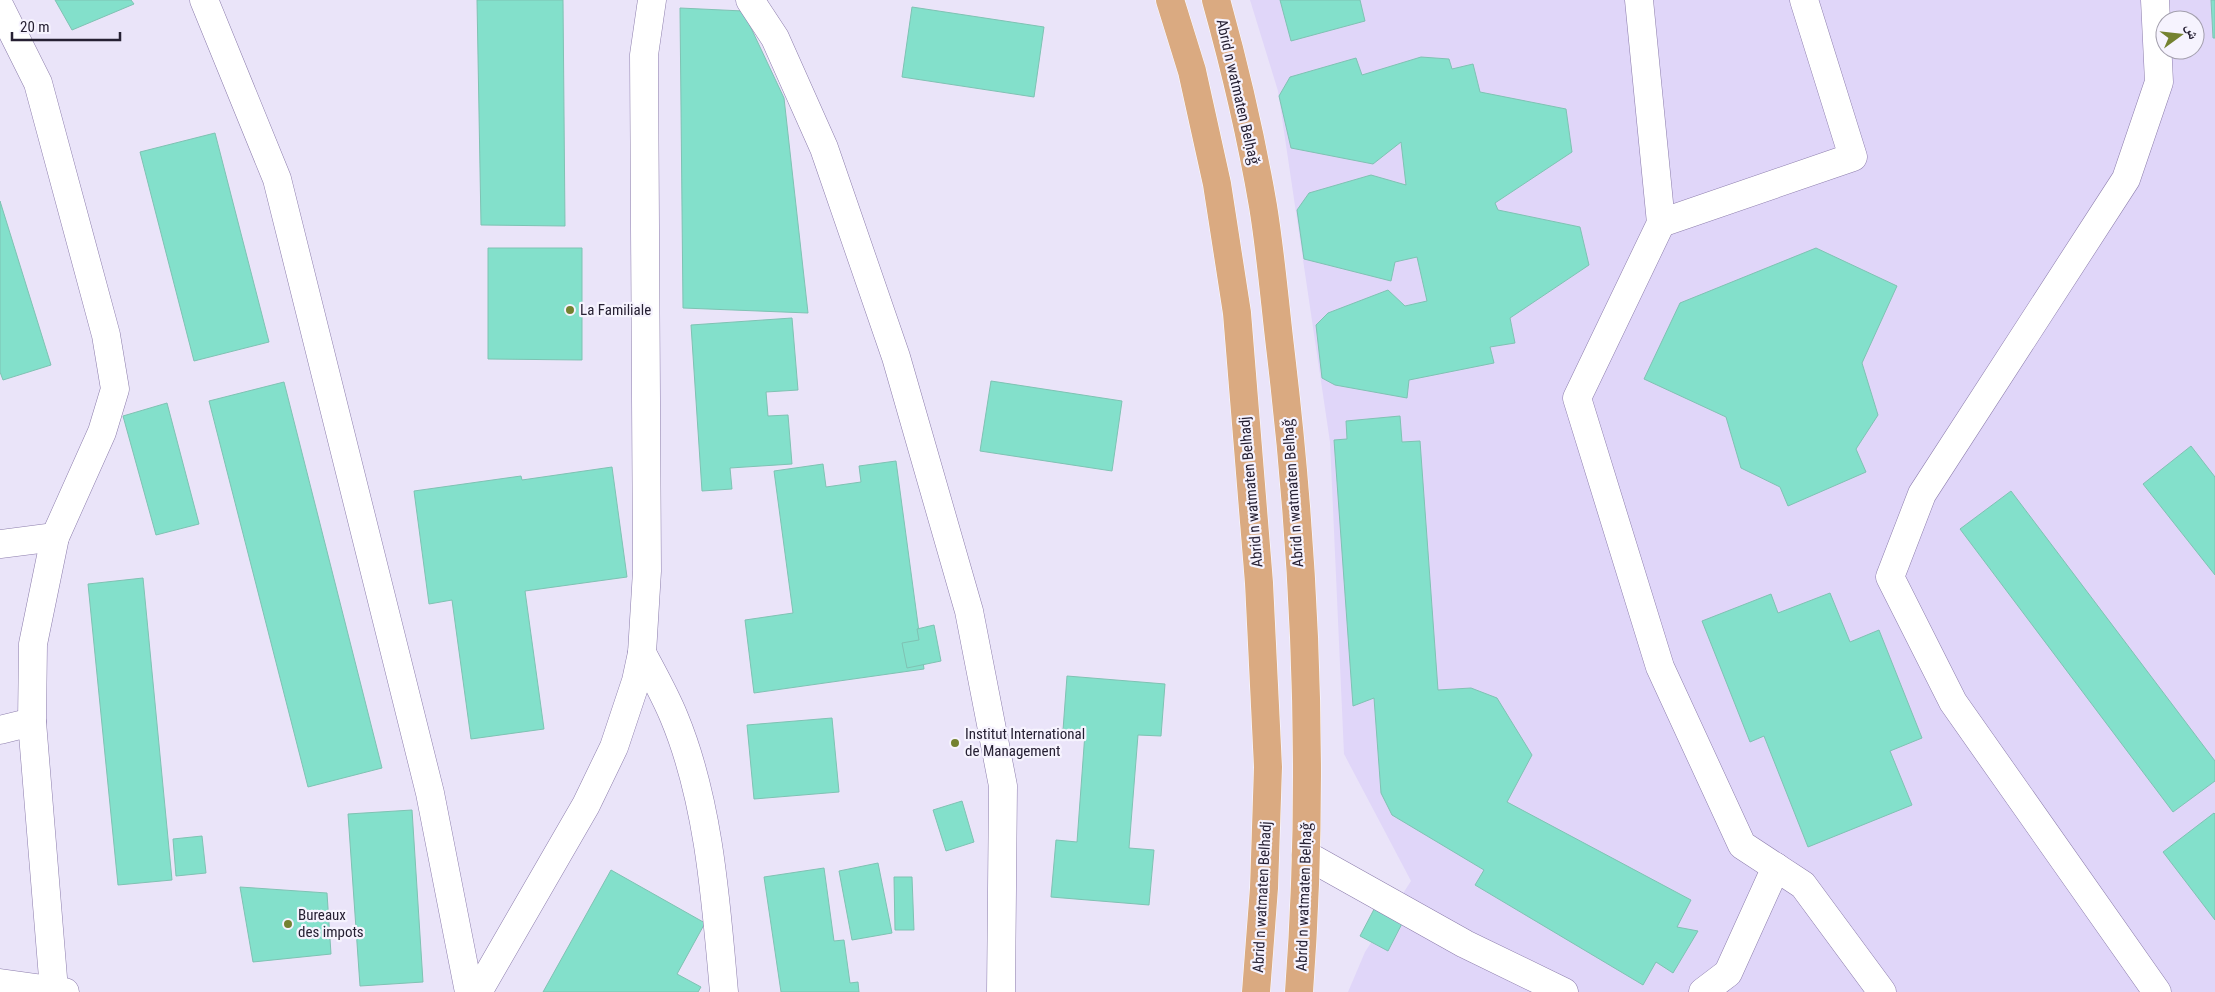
<svg xmlns="http://www.w3.org/2000/svg" width="2215" height="992" viewBox="0 0 2215 992" font-family="'Roboto Condensed','Noto Naskh Arabic',sans-serif">
<style>
.built{fill:#e0d6f9;fill-rule:evenodd}
.building{fill:#83e0cb;stroke:#7fc2b3}
.lines{fill:none;stroke-linecap:round;stroke-linejoin:round}
.minor-casing{stroke:#8c7dac;stroke-width:29}
.major-casing{stroke:#fff;stroke-width:29}
.minor{stroke:#fff;stroke-width:28}
.major{stroke:#daaa81;stroke-width:28}
.poi-dot{fill:#748230;stroke:#f6f3fe;stroke-width:2}
.labels{text-anchor:middle;dominant-baseline:central;stroke-width:4.5;stroke-linejoin:round;paint-order:stroke}
.street-label{font-size:15px;fill:#262033;stroke:#f6f3fe}
.poi-label{font-size:15px;fill:#262033;stroke:#f6f3fe;text-anchor:start}
</style>
<rect width="100%" height="100%" fill="#eae4f9"/>
<path class="built" d="M1250 0H2215V992H1348L1365 952 1411 881 1344 754 1330 442 1278 91ZM2165 20H2195V50H2165Z"/>
<g class="building">
<polygon points="55,0 131,0 134,4 72,30"/>
<polygon points="477,0 563,0 565,226 481,225"/>
<polygon points="1280,0 1360,0 1365,21 1291,41"/>
<polygon points="2211,0 2215,0 2215,38 2213,38"/>
<polygon points="912,7 1044,27 1034,97 902,77"/>
<polygon points="680,8 743,11 784,98 808,313 683,308"/>
<polygon points="1421,57 1449,59 1452,69 1473,64 1480,92 1566,109 1572,152 1495,203 1498,210 1580,227 1589,265 1510,318 1515,343 1490,347 1494,363 1409,380 1407,398 1335,385 1322,378 1316,325 1328,313 1388,290 1405,306 1427,301 1417,257 1395,262 1391,281 1304,259 1297,210 1309,193 1371,175 1406,185 1401,142 1373,164 1291,148 1279,96 1290,77 1356,58 1362,75"/>
<polygon points="215,133 269,342 194,361 140,152"/>
<polygon points="0,201 51,365 3,380 0,372"/>
<polygon points="488,248 582,248 582,360 488,359"/>
<polygon points="1816,248 1897,286 1862,363 1878,415 1856,449 1866,472 1788,506 1780,487 1741,468 1726,417 1644,379 1680,303"/>
<polygon points="792,318 798,390 766,392 768,416 788,415 792,464 730,468 732,489 702,491 691,325"/>
<polygon points="991,381 1122,401 1112,471 980,451"/>
<polygon points="284,382 382,768 308,787 209,401"/>
<polygon points="167,403 199,524 156,535 123,416"/>
<polygon points="1400,416 1402,442 1420,441 1438,690 1471,688 1497,698 1532,755 1507,802 1691,900 1677,927 1698,931 1673,973 1656,962 1643,985 1475,885 1484,870 1392,815 1381,793 1374,698 1353,706 1334,440 1347,439 1346,421"/>
<polygon points="2191,446 2215,477 2215,575 2143,484"/>
<polygon points="896,461 924,669 754,693 745,620 793,613 774,471 823,464 826,487 861,482 859,466"/>
<polygon points="612,467 627,577 525,591 544,729 471,739 452,600 429,604 414,491 521,476 522,480"/>
<polygon points="2011,491 2215,761 2215,781 2173,812 1960,529"/>
<polygon points="143,578 172,880 118,885 88,584"/>
<polygon points="1830,593 1850,642 1879,630 1922,738 1890,751 1912,805 1808,847 1764,736 1750,742 1702,621 1771,594 1778,613"/>
<polygon points="934,625 941,661 907,668 902,643 919,640 917,629"/>
<polygon points="1067,676 1165,684 1161,736 1138,735 1129,848 1154,850 1149,905 1051,897 1056,840 1077,842 1085,733 1063,730"/>
<polygon points="832,718 839,792 754,799 747,725"/>
<polygon points="962,801 974,842 946,851 933,810"/>
<polygon points="412,810 423,982 360,986 348,814"/>
<polygon points="2214,813 2215,814 2215,920 2163,852"/>
<polygon points="202,836 206,873 176,876 173,839"/>
<polygon points="878,863 892,933 852,940 839,871"/>
<polygon points="824,868 834,941 844,940 850,983 858,982 859,992 781,992 764,877"/>
<polygon points="611,870 705,923 677,974 701,987 698,992 543,992"/>
<polygon points="894,877 912,877 914,930 895,930"/>
<polygon points="240,887 327,893 331,954 253,962"/>
<polygon points="1382,894 1410,908 1388,951 1360,936"/>
</g>
<g class="lines">
<defs>
<g id="minor">
<polyline points="204,0 277,179 430,793 469,992"/>
<polyline points="750,0 775,38 824,148 896,357 969,611 1003,786 1001,992"/>
<polyline points="1639,0 1661,223 1577,398 1660,667 1742,845 1803,885 1882,992"/>
<polyline points="2155,0 2159,82 2126,179 1922,494 1890,577 1953,702 2157,992"/>
<polyline points="0,7 38,83 106,335 115,389 102,432 55,537 33,644 32,722 54,990"/>
<polyline points="1661,223 1853,157 1804,0"/>
<polyline points="0,544 55,537"/>
<path d="M642 653C653 674 665 695 674 717 709 801 716 902 724 992"/>
<polyline points="0,730 32,722"/>
<polyline points="1306,855 1465,944 1564,992"/>
<polyline points="0,983 65,992"/>
<polyline points="478,992 586,805 614,747 636,681 642,653 647,571 644,55 652,0"/>
<polyline points="1703,992 1728,973 1776,867"/>
</g>
<g id="major">
<polyline points="1170,0 1192,71 1217,184 1237,313 1259,583 1268,767 1264,888 1256,992"/>
<path d="M1216 0C1235 68 1251 136 1263 206 1271 255 1275 306 1281 355 1306 566 1315 780 1299 992"/>
</g>
</defs>
<use href="#minor" class="minor-casing"/>
<use href="#major" class="major-casing"/>
<use href="#minor" class="minor"/>
<use href="#major" class="major"/>
</g>
<g class="poi-dot">
<circle cx="570" cy="310" r="5"/>
<circle cx="955" cy="743" r="5"/>
<circle cx="288" cy="924" r="5"/>
</g>
<g class="labels">
<g class="street-label">
<text transform="translate(1238 92) rotate(77)">Abrid n watmaten Belḥaǧ</text>
<text transform="translate(1251 492) rotate(-95)">Abrid n watmaten Belhadj</text>
<text transform="translate(1293 493) rotate(-94)">Abrid n watmaten Belḥaǧ</text>
<text transform="translate(1262 897) rotate(-87)">Abrid n watmaten Belhadj</text>
<text transform="translate(1304 897) rotate(-88)">Abrid n watmaten Belḥaǧ</text>
</g>
<g class="poi-label">
<text x="580" y="310">La Familiale</text>
<text x="965" y="734">Institut International<tspan x="965" dy="17">de Management</tspan></text>
<text x="298" y="915">Bureaux<tspan x="298" dy="17">des impots</tspan></text>
</g>
</g>
<g transform="translate(2180 35) rotate(75)"><circle r="24" fill="#f6f3fe" stroke="#a39fad"/>
<path d="M0-4L9 19L0 12L-9 19Z" fill="#748230"/>
<text y="-8" font-size="14" font-weight="bold" text-anchor="middle" fill="#262033">ش</text>
</g>
<path d="M12 32v8h108v-8" fill="none" stroke="#262033" stroke-width="2.5"/>
<text x="20" y="32" font-size="15" fill="#262033" stroke="#f6f3fe" stroke-width="4" paint-order="stroke">20 m</text>
</svg>
